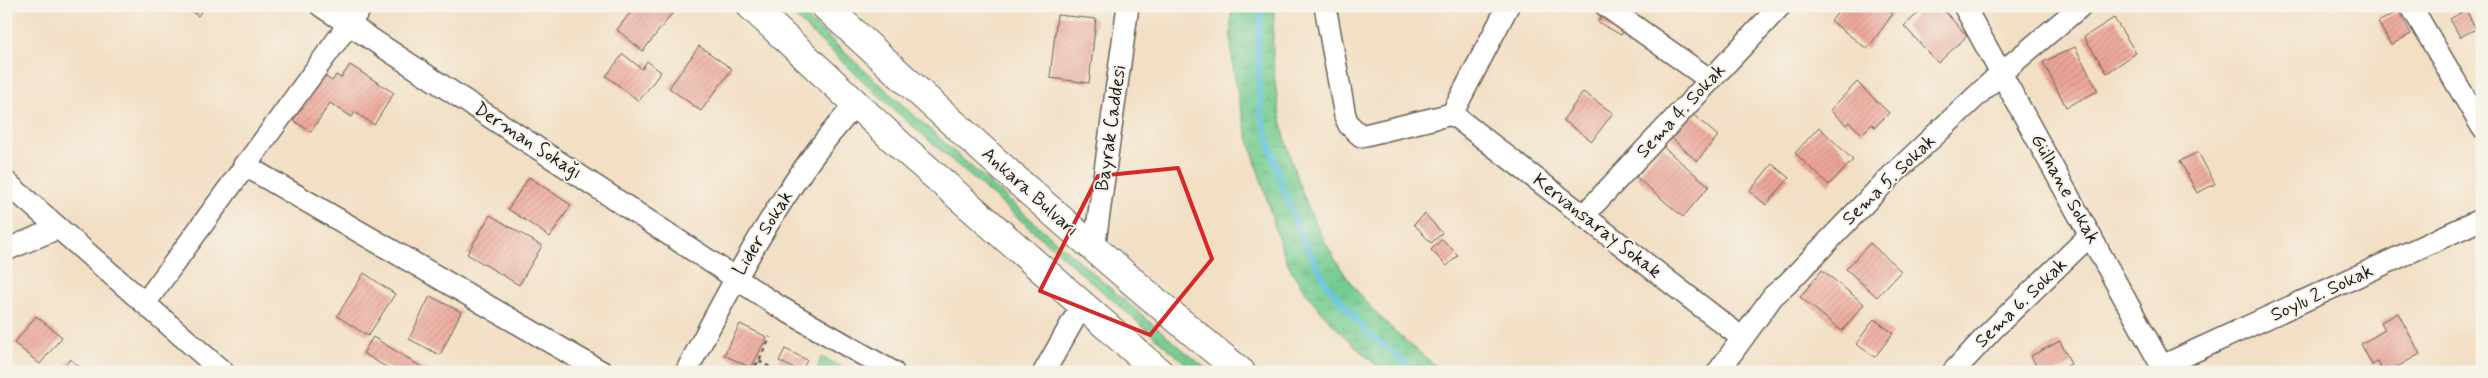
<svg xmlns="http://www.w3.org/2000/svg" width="2488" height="378" viewBox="0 0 2488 378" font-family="Mynerve,sans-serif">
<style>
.grass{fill:url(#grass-dots);stroke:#487456}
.wetland{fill:url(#wetland-marsh);stroke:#487456}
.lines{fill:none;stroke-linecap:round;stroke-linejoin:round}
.stream{stroke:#60c2de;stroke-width:6}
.building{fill:url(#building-hatch)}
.minor-casing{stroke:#676057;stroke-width:24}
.major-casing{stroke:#676057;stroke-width:30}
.path{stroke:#676057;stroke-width:3;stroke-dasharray:4 4;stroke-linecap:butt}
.minor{stroke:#fff;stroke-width:21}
.major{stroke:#fff;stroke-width:28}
.marked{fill:none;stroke:#d62828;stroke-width:4;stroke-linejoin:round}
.labels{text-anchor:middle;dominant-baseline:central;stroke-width:4;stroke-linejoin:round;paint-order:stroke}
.street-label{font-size:19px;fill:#1c1c1c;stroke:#f7f3e8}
</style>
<defs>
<pattern id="grass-dots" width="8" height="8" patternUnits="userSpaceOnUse" patternTransform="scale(1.25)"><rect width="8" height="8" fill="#74cc91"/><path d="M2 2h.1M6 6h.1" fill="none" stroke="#64af7c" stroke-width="1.8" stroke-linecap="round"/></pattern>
<pattern id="wetland-marsh" width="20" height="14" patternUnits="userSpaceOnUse" patternTransform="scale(1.25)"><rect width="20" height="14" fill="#74cc91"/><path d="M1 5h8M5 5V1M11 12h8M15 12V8" fill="none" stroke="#64af7c"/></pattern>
<pattern id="building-hatch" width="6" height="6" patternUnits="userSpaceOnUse" patternTransform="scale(1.25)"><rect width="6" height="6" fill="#eca598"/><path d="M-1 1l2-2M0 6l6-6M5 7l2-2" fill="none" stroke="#ca8d82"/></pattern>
</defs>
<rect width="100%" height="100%" fill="#f7f3e8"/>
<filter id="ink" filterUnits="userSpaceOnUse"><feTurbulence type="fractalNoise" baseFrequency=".02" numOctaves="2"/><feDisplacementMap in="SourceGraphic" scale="10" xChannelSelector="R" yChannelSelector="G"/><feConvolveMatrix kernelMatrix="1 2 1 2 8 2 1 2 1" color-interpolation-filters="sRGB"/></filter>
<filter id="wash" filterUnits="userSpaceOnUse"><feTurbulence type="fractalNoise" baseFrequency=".0096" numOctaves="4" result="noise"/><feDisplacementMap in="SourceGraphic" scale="20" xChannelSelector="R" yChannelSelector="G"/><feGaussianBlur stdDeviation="1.12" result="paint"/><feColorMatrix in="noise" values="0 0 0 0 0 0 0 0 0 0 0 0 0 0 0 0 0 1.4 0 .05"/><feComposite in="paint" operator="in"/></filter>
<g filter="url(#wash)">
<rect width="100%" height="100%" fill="#f2dfc4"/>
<g class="grass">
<path d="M783 6H794C930 131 1067 254 1210 372H1195L893 109Z"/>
<polygon points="821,357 854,372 816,372"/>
</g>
<path class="wetland" d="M1232 6H1275C1263 101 1301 224 1362 297 1386 326 1414 348 1443 372H1384C1352 344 1319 314 1296 278 1282 257 1275 228 1268 203 1249 141 1225 72 1232 6Z"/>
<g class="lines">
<polyline class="stream" points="1262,6 1258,44 1261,114 1282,187 1302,237 1326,283 1367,332 1416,372"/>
</g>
<g id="blocks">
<g class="building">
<polygon points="184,6 205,6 198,16"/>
<polygon points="635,6 678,6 643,51 617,30"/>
<polygon points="1843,6 1883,6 1893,14 1867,49 1831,21"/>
<polygon points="1926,6 1940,6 1967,36 1938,63 1904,26"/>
<polygon points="2466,10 2476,29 2460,37 2450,19"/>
<polygon points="1604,11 1627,25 1621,35 1598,22"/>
<polygon points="2399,11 2411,34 2391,45 2378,22"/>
<polygon points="1057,15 1096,19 1089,83 1050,78"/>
<polygon points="2114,18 2136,53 2107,73 2084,37"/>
<polygon points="699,46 732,69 701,111 669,88"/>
<polygon points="2075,47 2098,91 2066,107 2043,62"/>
<polygon points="623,54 642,69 647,61 661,72 639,101 606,76"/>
<polygon points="350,65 394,93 374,125 355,112 352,117 330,103 311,132 291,119 320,73 332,81 336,75 341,78"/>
<polygon points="1857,82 1889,113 1875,127 1872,124 1862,134 1849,122 1846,125 1830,110"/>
<polygon points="1583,92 1613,113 1592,141 1563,120"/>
<polygon points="1689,111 1718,136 1697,161 1668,135"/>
<polygon points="1819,127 1853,160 1829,185 1795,153"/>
<polygon points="1662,146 1709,186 1683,217 1636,177"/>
<polygon points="2198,152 2215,184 2197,193 2180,161"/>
<polygon points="1772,164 1789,178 1766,205 1750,191"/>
<polygon points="529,177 571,205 550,237 508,209"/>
<polygon points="1425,214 1442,233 1431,243 1414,224"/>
<polygon points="490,215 542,246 519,285 467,254"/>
<polygon points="1442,239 1458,255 1447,266 1431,250"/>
<polygon points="1870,243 1901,271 1877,297 1846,269"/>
<polygon points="1822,270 1864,304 1842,331 1800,297"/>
<polygon points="364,273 395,294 368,336 337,316"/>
<polygon points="430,296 461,312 440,355 409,339"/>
<polygon points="2398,313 2420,354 2388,372 2383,372 2378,362 2372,365 2361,344 2385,330 2381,322"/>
<polygon points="36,316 62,337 40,364 14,343"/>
<polygon points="1874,319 1893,333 1875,357 1856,344"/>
<polygon points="740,324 767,337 751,368 724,355"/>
<polygon points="373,337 430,372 394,372 363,353"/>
<polygon points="2060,341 2071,364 2056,372 2039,372 2031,356"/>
<polygon points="785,349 807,360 801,372 779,361"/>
<polygon points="70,359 86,372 60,372"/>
</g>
</g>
</g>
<g filter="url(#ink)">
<use href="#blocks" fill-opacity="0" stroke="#676057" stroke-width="1"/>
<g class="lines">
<defs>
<g id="minor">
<polyline points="321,6 778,306 893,372"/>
<polyline points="1325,6 1345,116 1349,125 1361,136 1452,114 1508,6"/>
<polyline points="1606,6 1710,80"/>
<polyline points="1964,6 2165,372"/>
<polyline points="2411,6 2482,127"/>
<polyline points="1452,114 1742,338"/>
<polyline points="244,165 602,372"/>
<polyline points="6,182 223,372"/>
<polyline points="1583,216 1780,6"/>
<polyline points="1094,249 1128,6"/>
<polyline points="6,250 58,228"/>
<polyline points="145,303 362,6"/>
<polyline points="2162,366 2482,219"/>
<path d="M686 372C724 299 762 227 810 160 824 141 840 122 856 104"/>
<polyline points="1044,372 1082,305"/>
<polyline points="1718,372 1773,296 1787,284 1886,181 2001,73 2081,6"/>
<polyline points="1953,372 1992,330 2090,235"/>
</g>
<g id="major">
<polyline points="751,6 901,146 1159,372"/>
<path d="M825 6C961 131 1097 255 1241 372"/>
</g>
</defs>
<use href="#minor" class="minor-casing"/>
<use href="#major" class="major-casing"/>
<g class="path">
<polyline points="759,361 778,372"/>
<polyline points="750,372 759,361 770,337"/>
</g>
<use href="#minor" class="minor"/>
<use href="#major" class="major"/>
</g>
</g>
<path class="marked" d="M1178 168 1212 259 1150 335 1040 291 1098 176Z"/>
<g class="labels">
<g class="street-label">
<text transform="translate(1681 111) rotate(-47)">Sema 4. Sokak</text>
<text transform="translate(1111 128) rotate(-82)">Bayrak Caddesi</text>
<text transform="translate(528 141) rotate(33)">Derman Sokağı</text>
<text transform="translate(1889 180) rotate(-44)">Sema 5. Sokak</text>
<text transform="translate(2065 189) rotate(61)">Gülhane Sokak</text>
<text transform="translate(1030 192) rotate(42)">Ankara Bulvarı</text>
<text transform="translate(1597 226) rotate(38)">Kervansaray Sokak</text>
<text transform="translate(763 233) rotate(-58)">Lider Sokak</text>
<text transform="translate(2322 293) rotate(-25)">Soylu 2. Sokak</text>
<text transform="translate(2021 303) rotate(-44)">Sema 6. Sokak</text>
</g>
</g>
<rect width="2488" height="378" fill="none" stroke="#f7f3e8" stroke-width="25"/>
</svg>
